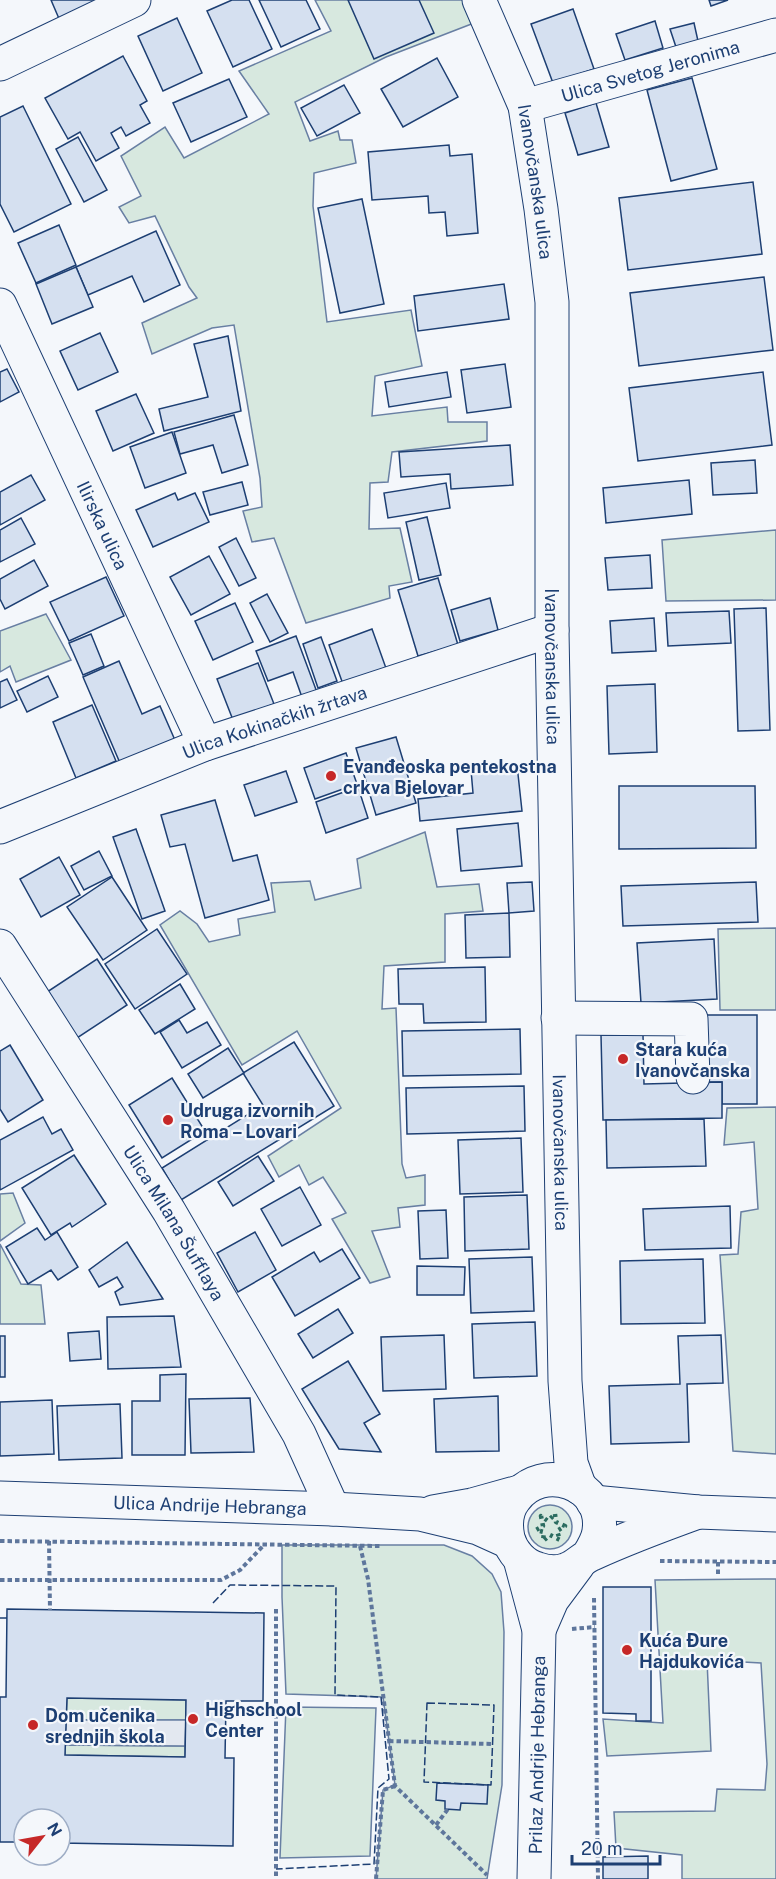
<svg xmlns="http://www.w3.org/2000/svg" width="776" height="1879" viewBox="0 0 776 1879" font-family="'Public Sans',sans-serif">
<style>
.green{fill:#d7e8df;stroke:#687fa3;stroke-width:1.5}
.parking{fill:#e3e8f0;stroke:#687fa3;stroke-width:1.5}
.building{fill:#d5e0f0;stroke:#1d3f73;stroke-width:1.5;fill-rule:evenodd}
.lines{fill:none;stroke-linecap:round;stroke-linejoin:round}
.minor-casing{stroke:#1d3f73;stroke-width:35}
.major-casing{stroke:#1d3f73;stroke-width:35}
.path{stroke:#5e769c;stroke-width:4;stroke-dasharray:4.5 3;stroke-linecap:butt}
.minor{stroke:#f4f7fb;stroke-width:33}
.major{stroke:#f4f7fb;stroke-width:33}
.hedge{stroke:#2c6c60;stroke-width:4.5;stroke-dasharray:3 4.5;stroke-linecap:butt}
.fence{stroke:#1d3f73;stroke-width:1.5;stroke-dasharray:8 3;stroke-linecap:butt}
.poi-dot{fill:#c62828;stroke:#f4f7fb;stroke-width:2}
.labels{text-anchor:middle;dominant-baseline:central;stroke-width:4.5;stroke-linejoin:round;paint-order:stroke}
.street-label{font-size:18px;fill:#1d3f73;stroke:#f4f7fb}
.poi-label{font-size:18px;font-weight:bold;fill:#1d3f73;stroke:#f4f7fb;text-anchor:start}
</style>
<rect width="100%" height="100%" fill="#f4f7fb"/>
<g class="green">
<polygon points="315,0 466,0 474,23 386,57 295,102 310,141 338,131 340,140 352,140 356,163 314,173 313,206 327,322 411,310 422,366 375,376 372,416 447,407 448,422 487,422 487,441 392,452 388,482 370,483 369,529 400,528 412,582 389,586 390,598 306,623 274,538 252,542 243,511 262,507 260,478 234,325 212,328 152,354 142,323 197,298 189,287 155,216 129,223 119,207 141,196 121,156 165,127 184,158 269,114 239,71 331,31"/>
<polygon points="776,530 776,600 666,601 662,540"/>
<polygon points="46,614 71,660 16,682 10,666 0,672 0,631"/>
<polygon points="425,832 437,887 479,884 483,911 445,914 445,962 384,966 382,1009 396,1008 402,1164 406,1178 425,1175 425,1205 398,1208 400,1227 372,1231 390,1277 370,1283 332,1219 346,1213 323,1177 309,1185 299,1165 279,1177 268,1156 341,1108 297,1031 242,1065 160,925 180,911 197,924 209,942 240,935 238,919 275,912 271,883 310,881 315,900 361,888 357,859"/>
<polygon points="776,928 776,1010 720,1010 718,929"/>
<polygon points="776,1107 776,1454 733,1451 720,1255 738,1254 741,1212 758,1209 754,1142 724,1145 727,1108"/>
<polygon points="13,1193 25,1223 0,1241 0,1194"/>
<polygon points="0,1244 21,1284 41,1285 45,1324 0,1324"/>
<circle cx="550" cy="1527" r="22"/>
<polygon points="282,1545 444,1545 472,1556 492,1574 501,1592 504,1632 502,1785 487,1879 376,1879 383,1790 395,1785 383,1697 286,1694 282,1597"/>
<polygon points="776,1579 776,1879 682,1879 682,1855 616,1848 614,1812 715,1811 717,1789 765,1790 767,1764 761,1663 707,1660 711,1751 607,1756 603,1719 663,1723 655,1580"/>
<polygon points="67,1698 186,1700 186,1720 66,1720"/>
<polygon points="286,1707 376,1708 370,1856 280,1858"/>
<polygon points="65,1745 185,1746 185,1757 65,1755"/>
</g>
<polygon class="parking" points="66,1720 186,1720 185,1746 65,1745"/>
<g class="building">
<polygon points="51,0 97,0 60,21"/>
<polygon points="232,0 249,0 272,49 233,67 207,11"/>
<polygon points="259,0 306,0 320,29 281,47"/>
<polygon points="348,0 419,0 434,33 374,59"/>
<polygon points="709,0 728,0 711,6"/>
<polygon points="573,9 594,69 553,83 531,24"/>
<polygon points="177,18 202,73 163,91 138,36"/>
<polygon points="655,21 663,48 625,60 616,34"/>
<polygon points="694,23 698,41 676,47 670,29"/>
<polygon points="123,56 147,101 140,105 150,123 126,136 121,127 111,133 119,148 96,161 80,132 68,139 45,98"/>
<polygon points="437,58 458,97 403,127 381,89"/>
<polygon points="692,78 717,169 671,181 647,90"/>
<polygon points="229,79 247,117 191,142 173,103"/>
<polygon points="344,85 360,113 317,136 301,108"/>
<polygon points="596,103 609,147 578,155 565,113"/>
<polygon points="23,106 71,204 14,232 0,204 0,117"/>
<polygon points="78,137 107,190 84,202 56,149"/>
<polygon points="449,145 450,156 472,154 478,233 447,236 445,212 429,213 428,196 372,200 368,152"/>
<polygon points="753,182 762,254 628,270 619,198"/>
<polygon points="362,199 384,304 340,313 318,208"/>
<polygon points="59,225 76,265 36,283 18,243"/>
<polygon points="156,231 180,285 144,302 132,276 88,295 76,267"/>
<polygon points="76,267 93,307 52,324 36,284"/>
<polygon points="764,277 773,350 639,366 630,293"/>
<polygon points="504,284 509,319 418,331 414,296"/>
<polygon points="100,333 118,372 78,390 60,351"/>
<polygon points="228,336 241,411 164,431 159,409 208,397 194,344"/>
<polygon points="505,364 511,407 467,413 461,370"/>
<polygon points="7,369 19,392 0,402 0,372"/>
<polygon points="447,372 451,397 389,407 385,382"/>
<polygon points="763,372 772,445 638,461 629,388"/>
<polygon points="136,394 154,433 113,451 96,411"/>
<polygon points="234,415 248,465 222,473 213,445 180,454 174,432"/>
<polygon points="172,432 186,473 145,488 130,447"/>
<polygon points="510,445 513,485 451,489 450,474 401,477 399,452"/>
<polygon points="755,460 757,493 713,495 711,463"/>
<polygon points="31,475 45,500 0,525 0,492"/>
<polygon points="689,480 692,514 606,523 603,488"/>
<polygon points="242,482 248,505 210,515 203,492"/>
<polygon points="446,483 450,508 388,518 384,493"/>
<polygon points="175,493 178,500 195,493 209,522 153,547 136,510"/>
<polygon points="427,517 441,575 419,580 406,522"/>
<polygon points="21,518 35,544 0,562 0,530"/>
<polygon points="236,538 256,578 239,586 219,547"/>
<polygon points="650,555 652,588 608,590 605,558"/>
<polygon points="209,556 230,594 191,615 170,577"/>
<polygon points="34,560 48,586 5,609 0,599 0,579"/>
<polygon points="106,577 124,616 69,641 50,602"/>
<polygon points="438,578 458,645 418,656 398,590"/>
<polygon points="267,594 288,633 270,642 250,603"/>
<polygon points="490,598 498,630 460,641 451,610"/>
<polygon points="235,603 253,642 213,660 195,621"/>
<polygon points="766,608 770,730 738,731 734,609"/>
<polygon points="729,611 731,643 668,646 666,613"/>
<polygon points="654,618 656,651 612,653 610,621"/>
<polygon points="372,629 387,671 344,687 329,645"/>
<polygon points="91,634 104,666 83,675 69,643"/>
<polygon points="296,636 318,695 303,700 293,672 268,681 256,651"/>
<polygon points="321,637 337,681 318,688 303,644"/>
<polygon points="119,661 142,714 160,706 178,747 123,770 83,677"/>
<polygon points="258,663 274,704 233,720 217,679"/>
<polygon points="48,676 58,697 27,712 17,691"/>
<polygon points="7,679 17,700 0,708 0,682"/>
<polygon points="655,684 657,752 609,754 607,686"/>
<polygon points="92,705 116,761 76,778 53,722"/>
<polygon points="396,737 416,803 376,815 356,748"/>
<polygon points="346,753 357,784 315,799 304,768"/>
<polygon points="517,765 522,811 420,821 418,799 473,793 471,770"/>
<polygon points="286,771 297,802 255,816 244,785"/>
<polygon points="619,786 755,786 756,848 619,849"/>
<polygon points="358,787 368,818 326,833 316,802"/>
<polygon points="215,800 233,861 257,855 269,900 205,918 185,844 170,847 161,815"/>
<polygon points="518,823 522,866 461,871 457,829"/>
<polygon points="136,829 165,911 142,919 113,837"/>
<polygon points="99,851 112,876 84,890 71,866"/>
<polygon points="59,857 80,895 41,917 20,879"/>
<polygon points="112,877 147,930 103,960 67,907"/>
<polygon points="532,882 534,911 509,913 507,883"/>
<polygon points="756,882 758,922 623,926 621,886"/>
<polygon points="509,913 510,957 466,958 465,915"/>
<polygon points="157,929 187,974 135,1009 105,964"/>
<polygon points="714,939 717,999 641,1003 637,943"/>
<polygon points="97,959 127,1005 74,1040 44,994"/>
<polygon points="485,967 486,1022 424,1023 423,1004 399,1004 398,969"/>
<polygon points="180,984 195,1009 155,1034 139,1010"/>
<polygon points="704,1015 757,1015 757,1104 722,1104 722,1082 704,1082"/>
<polygon points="179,1020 187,1033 207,1022 221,1045 182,1068 160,1032"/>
<polygon points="520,1029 521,1074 403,1076 402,1031"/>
<polygon points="601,1035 643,1035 644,1084 722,1082 722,1118 603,1120"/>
<polygon points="294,1042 334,1106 181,1200 162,1168 263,1105 243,1073"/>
<polygon points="10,1045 43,1100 8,1122 0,1109 0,1051"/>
<polygon points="228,1048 244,1073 203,1098 188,1074"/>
<polygon points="172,1078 205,1131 162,1158 129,1105"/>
<polygon points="524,1086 525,1131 407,1134 406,1088"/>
<polygon points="43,1117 52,1134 61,1129 73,1150 0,1190 0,1140"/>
<polygon points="704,1119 706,1166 607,1168 606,1120"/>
<polygon points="521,1138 523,1192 460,1194 458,1140"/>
<polygon points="74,1155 106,1204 72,1227 70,1223 51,1235 22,1188"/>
<polygon points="258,1156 274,1181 233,1206 218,1182"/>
<polygon points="300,1187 321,1225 282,1246 261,1209"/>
<polygon points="527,1195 529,1249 465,1251 464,1197"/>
<polygon points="730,1206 731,1248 645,1250 643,1209"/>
<polygon points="446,1210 448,1258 420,1259 418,1211"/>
<polygon points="37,1228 45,1240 57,1232 78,1267 58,1280 51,1270 28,1284 6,1247"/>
<polygon points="255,1232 276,1270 238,1292 217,1253"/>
<polygon points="127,1242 163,1299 120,1305 115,1292 123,1287 117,1277 99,1287 89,1270"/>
<polygon points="342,1249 360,1278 295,1316 272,1277 314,1252 320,1262"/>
<polygon points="532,1257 534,1311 471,1313 469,1259"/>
<polygon points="703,1259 705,1323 621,1324 620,1261"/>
<polygon points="417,1266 465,1267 464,1295 417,1295"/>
<polygon points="338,1309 353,1333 313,1358 298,1334"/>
<polygon points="174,1316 181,1367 108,1369 107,1317"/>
<polygon points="535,1322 537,1376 474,1378 472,1324"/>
<polygon points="99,1331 101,1359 70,1361 68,1333"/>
<polygon points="444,1335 446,1389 383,1391 381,1337"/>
<polygon points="721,1335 723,1383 687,1384 689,1442 611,1444 609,1386 680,1384 678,1336"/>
<rect x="0" y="1336" width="5" height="41"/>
<polygon points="348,1361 380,1414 364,1423 381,1452 339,1449 302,1389"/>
<polygon points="186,1374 185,1455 132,1455 132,1401 160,1401 160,1375"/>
<polygon points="498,1396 499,1451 436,1452 434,1399"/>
<polygon points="250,1398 254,1452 191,1453 189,1399"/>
<polygon points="52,1400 54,1454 0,1456 0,1402"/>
<polygon points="120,1404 122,1458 59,1460 57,1406"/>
<polygon points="603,1587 651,1587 651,1721 636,1721 636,1714 603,1713"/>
<path d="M7 1609 264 1613 263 1701H226L225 1758H234L233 1846 60 1843V1819H24V1842H0V1697H6ZM67 1698 186 1700 185 1757 65 1755Z"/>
<polygon points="437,1783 488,1785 487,1804 461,1803 460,1810 445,1809 445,1801 436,1800"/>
<polygon points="648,1856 648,1879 603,1879 603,1857"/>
</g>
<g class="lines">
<defs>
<g id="minor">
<path id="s1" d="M479 0 525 106 541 209 552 302V630L565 1381 571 1463 580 1488"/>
<polyline points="0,64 134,0"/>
<path id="s2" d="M525 106 776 35"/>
<path id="s3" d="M0 305 205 744"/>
<path id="s4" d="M0 827 205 744 552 630"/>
<path id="s5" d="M0 946 169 1211 299 1434 333 1509"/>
<polyline points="558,1018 691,1019 693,1077"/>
<polyline points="520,1559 539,1630 534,1879"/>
<polyline points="539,1630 552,1600 578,1565"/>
</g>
<g id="major">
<path id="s6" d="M0 1498 333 1509 420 1514 478 1528 509 1542"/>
<polyline points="593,1502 698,1512 776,1515"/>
<polyline points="433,1512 472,1505 519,1492"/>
<path d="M588 1556C593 1548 598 1540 599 1531 606 1483 542 1461 515 1499 506 1510 505 1524 508 1538 512 1552 523 1565 538 1569 547 1572 556 1573 565 1570 576 1567 582 1558 592 1554 627 1538 662 1525 698 1512"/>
</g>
</defs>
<use href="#minor" class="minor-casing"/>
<use href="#major" class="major-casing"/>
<g class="path">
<polyline points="0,1541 381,1546"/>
<polyline points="49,1541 50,1610"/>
<polyline points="360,1546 368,1579 395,1786 487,1875"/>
<polyline points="660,1561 776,1562"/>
<polyline points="718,1562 718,1577"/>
<polyline points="0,1580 221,1580 240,1570 264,1545"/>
<polyline points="594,1598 598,1879"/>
<polyline points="276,1609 276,1879"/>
<polyline points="572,1629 595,1627"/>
<polyline points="389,1741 491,1744"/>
<polyline points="436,1825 448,1809"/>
<polyline points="376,1879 383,1790 395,1786"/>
</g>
<use href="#minor" class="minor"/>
<use href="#major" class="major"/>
<polygon class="hedge" points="555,1514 556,1522 565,1526 557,1531 560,1540 550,1535 543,1541 544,1532 536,1530 543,1526 541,1516 548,1521"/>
<g class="fence">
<polyline points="213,1603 230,1585 336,1586 335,1695 381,1697 389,1779 378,1788 374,1864 276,1869"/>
<polyline points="0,1618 7,1618"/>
<polygon points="427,1703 494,1705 491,1785 424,1782"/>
</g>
</g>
<g class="poi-dot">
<circle cx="331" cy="776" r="6"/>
<circle cx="623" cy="1059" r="6"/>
<circle cx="168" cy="1120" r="6"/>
<circle cx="627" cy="1650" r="6"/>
<circle cx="193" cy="1719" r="6"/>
<circle cx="33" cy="1725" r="6"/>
</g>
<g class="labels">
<g class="street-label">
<text stroke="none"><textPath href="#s2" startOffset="130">Ulica Svetog Jeronima</textPath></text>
<text stroke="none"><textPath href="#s1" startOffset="192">Ivanovčanska ulica</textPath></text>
<text stroke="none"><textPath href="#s3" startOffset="243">Ilirska ulica</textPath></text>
<text stroke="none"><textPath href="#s1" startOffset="678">Ivanovčanska ulica</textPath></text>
<text stroke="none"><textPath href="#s4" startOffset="294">Ulica Kokinačkih žrtava</textPath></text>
<text stroke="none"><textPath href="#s1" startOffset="1164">Ivanovčanska ulica</textPath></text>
<text stroke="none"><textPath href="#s5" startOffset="327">Ulica Milana Šufflaya</textPath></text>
<text stroke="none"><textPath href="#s6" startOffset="210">Ulica Andrije Hebranga</textPath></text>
<text transform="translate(537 1755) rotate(-89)">Prilaz Andrije Hebranga</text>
</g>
<g class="poi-label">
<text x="343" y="766">Evanđeoska pentekostna<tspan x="343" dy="21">crkva Bjelovar</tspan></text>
<text x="635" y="1049">Stara kuća<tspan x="635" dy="21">Ivanovčanska</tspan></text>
<text x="180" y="1110">Udruga izvornih<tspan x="180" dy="21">Roma – Lovari</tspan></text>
<text x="639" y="1640">Kuća Đure<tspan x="639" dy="21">Hajdukovića</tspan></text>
<text x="205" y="1709">Highschool<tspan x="205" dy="21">Center</tspan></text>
<text x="45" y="1715">Dom učenika<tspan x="45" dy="21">srednjih škola</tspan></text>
</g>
</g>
<g transform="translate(42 1837) rotate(59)"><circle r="28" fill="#f4f7fb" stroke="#9eadc5" stroke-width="1.5"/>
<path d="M0-4.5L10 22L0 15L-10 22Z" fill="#c62828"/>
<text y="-9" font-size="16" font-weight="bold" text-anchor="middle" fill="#1d3f73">N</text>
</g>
<path d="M572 1855v9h88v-9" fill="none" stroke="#1d3f73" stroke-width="3"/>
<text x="581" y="1855" font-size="18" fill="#1d3f73" stroke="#f4f7fb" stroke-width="4.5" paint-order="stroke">20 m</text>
</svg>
